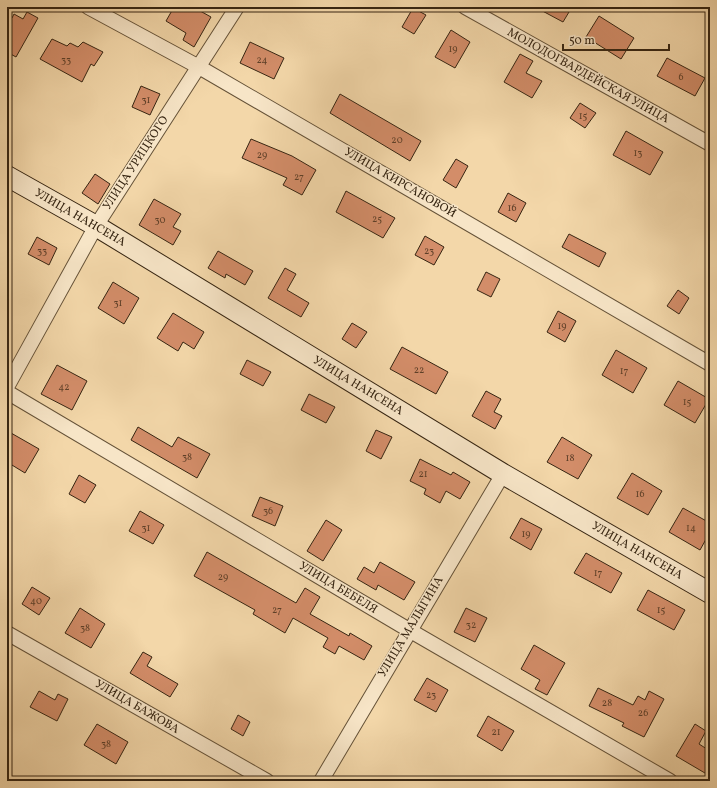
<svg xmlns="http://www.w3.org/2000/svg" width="717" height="788" viewBox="0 0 717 788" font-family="Vollkorn,serif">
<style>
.building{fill:#d38d69;stroke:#362512}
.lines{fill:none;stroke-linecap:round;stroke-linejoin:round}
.street-casing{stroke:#655238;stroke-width:16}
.secondary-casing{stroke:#362512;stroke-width:22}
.street{stroke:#f7e5c7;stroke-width:14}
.secondary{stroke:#f7e5c7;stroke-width:20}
.labels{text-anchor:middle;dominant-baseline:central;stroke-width:3;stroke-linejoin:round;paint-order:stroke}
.number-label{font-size:10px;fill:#5d3f28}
.street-label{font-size:12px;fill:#362512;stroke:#f7e5c7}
</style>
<rect width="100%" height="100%" fill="#f3d7a9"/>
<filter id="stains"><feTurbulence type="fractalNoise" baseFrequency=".005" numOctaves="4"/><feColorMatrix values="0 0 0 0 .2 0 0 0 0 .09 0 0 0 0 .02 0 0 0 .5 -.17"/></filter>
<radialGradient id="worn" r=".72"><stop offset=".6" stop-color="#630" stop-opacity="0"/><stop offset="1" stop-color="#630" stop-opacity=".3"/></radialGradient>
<g class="building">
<polygon points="174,7 193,7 211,17 194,47 183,40 186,33 166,21"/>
<polygon points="535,7 572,7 563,22"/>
<polygon points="413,8 426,15 414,34 402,27"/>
<polygon points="27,12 38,18 16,57 7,52 7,15 12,18 14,14 23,19"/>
<polygon points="599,16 634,38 621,59 586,37"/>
<polygon points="451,30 470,42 455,68 435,57"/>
<polygon points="52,39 67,46 70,43 78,47 83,42 103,52 94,66 91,64 82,82 40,59"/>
<polygon points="250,42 284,58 274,79 240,63"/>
<polygon points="520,54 533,61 526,73 542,81 532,98 504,82"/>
<polygon points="667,58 705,78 695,96 657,76"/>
<polygon points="141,86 160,94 150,115 132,107"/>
<polygon points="340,94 421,141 410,161 330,113"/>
<polygon points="580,103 596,113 585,128 570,118"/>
<polygon points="626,131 663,152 650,175 613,155"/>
<polygon points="251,139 292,156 316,170 302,195 283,185 287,178 242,158"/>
<polygon points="456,159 468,166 456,188 443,180"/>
<polygon points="95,174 110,184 98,204 82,193"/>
<polygon points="346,191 395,218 383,238 336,212"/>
<polygon points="508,193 526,203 516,222 498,212"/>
<polygon points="154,199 181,214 173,227 181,231 173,245 139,225"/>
<polygon points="569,234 606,253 599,267 562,247"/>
<polygon points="425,236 444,247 434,265 415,255"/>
<polygon points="37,237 57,248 49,265 28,254"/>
<polygon points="218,251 253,271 245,285 226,274 225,278 208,268"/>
<polygon points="285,268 296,274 287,290 309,303 301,317 268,298"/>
<polygon points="486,272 500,279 491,297 477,290"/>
<polygon points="113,282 139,298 124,324 98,308"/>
<polygon points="678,290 689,298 679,314 667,306"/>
<polygon points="558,311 576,321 565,342 547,332"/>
<polygon points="173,313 204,332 194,349 183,342 178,351 157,338"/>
<polygon points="352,323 367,332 356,348 342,339"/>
<polygon points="402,347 448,372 436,394 390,369"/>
<polygon points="616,350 647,368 633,393 602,375"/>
<polygon points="247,360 271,372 263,386 240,374"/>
<polygon points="57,365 87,381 72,410 41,394"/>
<polygon points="678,381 709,399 695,423 664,405"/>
<polygon points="486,391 501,399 494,412 502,416 495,429 472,416"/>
<polygon points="309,394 335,407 326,423 301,410"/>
<polygon points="138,427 172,447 178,437 210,454 197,478 131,440"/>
<polygon points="376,430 392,437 381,459 366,451"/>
<polygon points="11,433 39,449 25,473 7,462 7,441"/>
<polygon points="562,437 592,455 578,479 547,462"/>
<polygon points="420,459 451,475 453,472 470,482 460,499 446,491 440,503 424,494 426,489 410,481"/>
<polygon points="632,473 662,491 648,515 617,498"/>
<polygon points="79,475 96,485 85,503 69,494"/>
<polygon points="260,497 283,506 275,526 252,516"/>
<polygon points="683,508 710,523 710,532 700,550 669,532"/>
<polygon points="140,511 164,525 153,544 129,531"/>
<polygon points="521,518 542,529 531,550 510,538"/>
<polygon points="326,520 342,530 323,561 307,551"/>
<polygon points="207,552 296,603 305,588 320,597 310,614 349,636 350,633 372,646 364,660 339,646 335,654 323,647 328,638 293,618 285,633 253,614 255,610 194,576"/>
<polygon points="586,553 622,573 611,593 574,573"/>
<polygon points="380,562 415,582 404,600 378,585 376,590 357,579 364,567 374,573"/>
<polygon points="32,587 50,598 39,615 22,604"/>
<polygon points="648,590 685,610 674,630 637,610"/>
<polygon points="80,608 105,624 91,648 65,633"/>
<polygon points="466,608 487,618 475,642 454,632"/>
<polygon points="534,645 565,663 547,695 535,689 540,680 521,669"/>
<polygon points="143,652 152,657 147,666 178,684 170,697 130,673"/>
<polygon points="427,678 448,690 436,712 414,700"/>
<polygon points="598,688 633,705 638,696 645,700 649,691 664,699 644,737 622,726 624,723 589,706"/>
<polygon points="39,691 55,700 58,694 68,699 57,721 30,707"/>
<polygon points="238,715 250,722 243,736 231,729"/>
<polygon points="488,716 514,731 502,751 477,736"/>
<polygon points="97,724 128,742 116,764 84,745"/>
<polygon points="695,724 706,731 699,744 710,751 710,776 676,756"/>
</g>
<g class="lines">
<defs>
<g id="street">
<polyline points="88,7 199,67 710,364"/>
<polyline points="465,7 710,144"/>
<polyline points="7,387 96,226 237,7"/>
<polyline points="7,392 409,630 670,781"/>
<polyline points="7,633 267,781"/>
<polyline points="321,781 503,474"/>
</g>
<polyline id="secondary" points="7,176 96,226 503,474 710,593"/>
</defs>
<use href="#street" class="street-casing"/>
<use href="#secondary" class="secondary-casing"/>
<use href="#street" class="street"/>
<use href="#secondary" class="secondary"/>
</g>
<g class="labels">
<g class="number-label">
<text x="453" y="49">19</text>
<text x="66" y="60">33</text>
<text x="262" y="60">24</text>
<text x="681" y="77">6</text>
<text x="146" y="100">31</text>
<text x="583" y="116">15</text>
<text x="397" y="140">20</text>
<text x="638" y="153">13</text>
<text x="262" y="155">29</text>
<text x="299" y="177">27</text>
<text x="512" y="208">16</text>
<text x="377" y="219">25</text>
<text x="160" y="220">30</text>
<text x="42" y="251">33</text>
<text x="429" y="251">23</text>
<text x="118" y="303">31</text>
<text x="562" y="326">19</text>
<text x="419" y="370">22</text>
<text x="624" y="371">17</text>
<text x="64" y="387">42</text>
<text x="687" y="402">15</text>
<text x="187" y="457">38</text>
<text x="570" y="458">18</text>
<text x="423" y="474">21</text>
<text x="640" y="494">16</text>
<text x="268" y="511">36</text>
<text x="146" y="528">31</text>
<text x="691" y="528">14</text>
<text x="526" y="534">19</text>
<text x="598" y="573">17</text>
<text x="223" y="577">29</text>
<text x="36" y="601">40</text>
<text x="277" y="610">27</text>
<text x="661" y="610">15</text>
<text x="471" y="625">32</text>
<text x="85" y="628">38</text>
<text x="431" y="695">23</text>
<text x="607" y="703">28</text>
<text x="643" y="713">26</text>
<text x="496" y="732">21</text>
<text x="106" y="744">38</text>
</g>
<g class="street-label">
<text transform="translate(588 76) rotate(29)">МОЛОДОГВАРДЕЙСКАЯ УЛИЦА</text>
<text transform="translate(136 163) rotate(-57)">УЛИЦА УРИЦКОГО</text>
<text transform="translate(400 183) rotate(30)">УЛИЦА КИРСАНОВОЙ</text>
<text transform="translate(80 218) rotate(30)">УЛИЦА НАНСЕНА</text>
<text transform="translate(358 386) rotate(31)">УЛИЦА НАНСЕНА</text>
<text transform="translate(637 551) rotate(30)">УЛИЦА НАНСЕНА</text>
<text transform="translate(338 588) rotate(31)">УЛИЦА БЕБЕЛЯ</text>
<text transform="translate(411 627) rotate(-59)">УЛИЦА МАЛЫГИНА</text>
<text transform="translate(137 707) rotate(30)">УЛИЦА БАЖОВА</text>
</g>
</g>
<rect width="717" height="788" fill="none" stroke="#f3d7a9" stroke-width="24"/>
<rect x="8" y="8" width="701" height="772" fill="none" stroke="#362512" stroke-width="2"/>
<rect x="12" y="12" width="693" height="764" fill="none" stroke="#362512"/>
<path d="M563 44v6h106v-6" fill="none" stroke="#362512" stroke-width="2"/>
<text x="569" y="44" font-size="12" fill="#362512" stroke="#f7e5c7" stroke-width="3" paint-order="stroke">50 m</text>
<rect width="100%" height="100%" filter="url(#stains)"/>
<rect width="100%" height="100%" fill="url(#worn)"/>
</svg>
